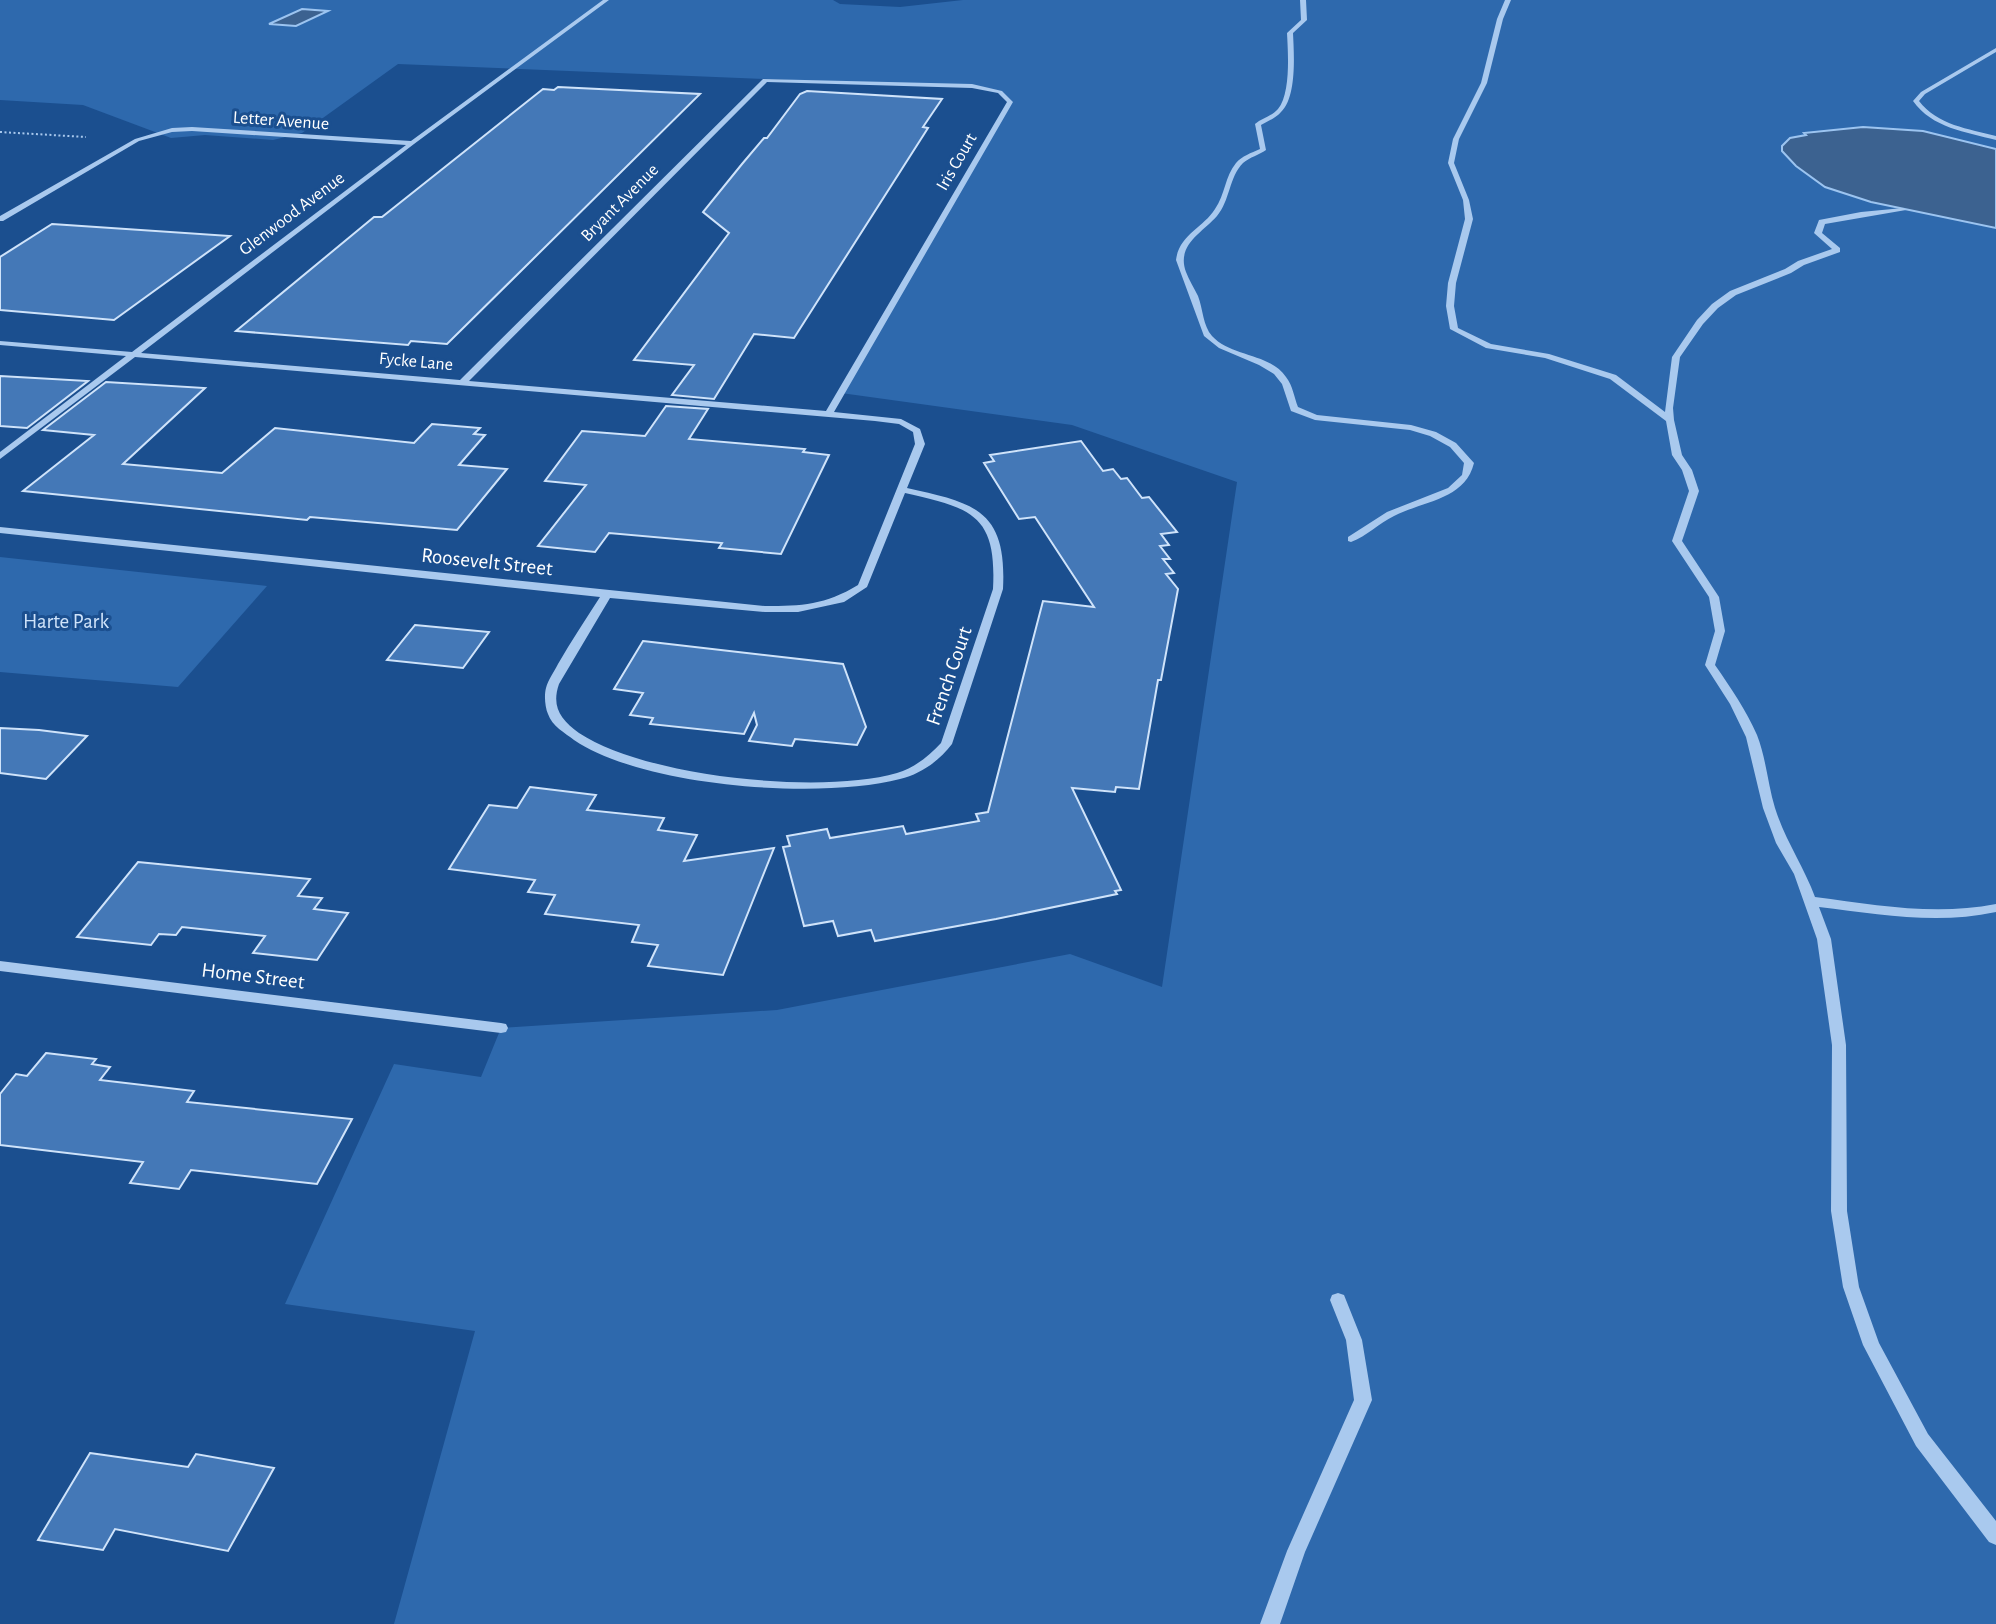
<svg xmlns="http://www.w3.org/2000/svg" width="1996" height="1624" viewBox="0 0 1996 1624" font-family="'Alegreya Sans',sans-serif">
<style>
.green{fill:#2e69ad}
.water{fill:#3c6290;stroke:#9cc4f0;stroke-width:2}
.building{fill:#4478b7;stroke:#cfe3fa;stroke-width:2}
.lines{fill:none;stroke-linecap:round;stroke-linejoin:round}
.path{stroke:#a9c9ee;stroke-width:2;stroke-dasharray:2 2.5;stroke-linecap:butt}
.minor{fill:#a9c9ee;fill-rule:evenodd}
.labels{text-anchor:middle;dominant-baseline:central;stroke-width:6;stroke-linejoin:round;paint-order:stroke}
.far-street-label{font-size:18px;fill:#fff;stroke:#1b4f8f}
.street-label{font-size:21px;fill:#fff;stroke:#1b4f8f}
.park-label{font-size:21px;fill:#cfe3fa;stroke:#1b4f8f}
</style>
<rect width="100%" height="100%" fill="#1b4f8f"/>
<g class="green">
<path d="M0 0H833L840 4 900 7 963 0H1996V1624H394L475 1331 285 1304 394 1064 481 1077 501 1028 777 1010 1070 954 1162 987 1237 482 1072 425 841 393 1010 102C1006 92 997 91 987 88L398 64 302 133 273 140 205 135 171 138 83 105 0 100Z"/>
<polygon points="0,557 267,586 178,687 0,672"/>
</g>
<g class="water">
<polygon points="302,9 328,11 296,26 269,24"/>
<polygon points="1863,127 1923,131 1996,149 1996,228 1871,202 1825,187 1796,166 1782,151 1782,146 1790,138 1806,135 1804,133"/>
</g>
<g class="building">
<polygon points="558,87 700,94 447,344 411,341 408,345 236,331 374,217 382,217 543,89 554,90"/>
<polygon points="807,91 942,99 923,127 928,128 794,338 754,334 714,399 672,395 694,365 634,360 729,233 703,212 742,164 764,138 767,138 800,94"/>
<polygon points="52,224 230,236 114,320 0,310 0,257"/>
<polygon points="0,376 88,381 27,428 0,426"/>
<polygon points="106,382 205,388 123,464 222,473 275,428 414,443 432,424 480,428 474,434 485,435 459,465 507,469 457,530 310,517 307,520 23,491 94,435 43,430"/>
<polygon points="666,406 708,409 689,439 805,449 803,452 829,455 781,554 719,548 722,543 609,533 595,552 538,546 586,485 545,481 582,431 645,436"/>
<polygon points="1081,441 1103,471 1113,469 1121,479 1127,478 1142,498 1149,497 1177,532 1161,534 1169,545 1160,546 1170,559 1163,559 1174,573 1166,574 1178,589 1161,680 1158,680 1139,789 1116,787 1115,792 1072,788 1121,890 1115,891 1117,894 996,919 875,941 871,930 838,936 833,921 804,926 783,847 790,846 787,836 827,829 830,838 903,826 906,834 979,821 976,814 988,812 1043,601 1094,607 1035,517 1019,519 984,463 994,461 990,455"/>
<polygon points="415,625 489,632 463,668 387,660"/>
<polygon points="643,641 843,664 866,727 857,745 795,739 792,746 749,741 757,725 754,713 744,734 650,724 653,718 630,715 643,693 614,689"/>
<polygon points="0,728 39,730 87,736 46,779 0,773"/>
<polygon points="530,787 596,795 587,810 664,818 658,830 697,835 684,861 774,848 723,975 648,966 658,945 632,942 639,925 545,914 555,895 528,892 535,880 449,869 489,805 517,808"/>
<polygon points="138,862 310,879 298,896 322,898 314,909 348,913 317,960 253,953 265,936 182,927 176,935 159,934 151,945 77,937"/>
<polygon points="46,1053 96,1059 92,1064 110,1067 100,1080 194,1091 187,1102 352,1119 317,1184 191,1170 179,1189 130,1183 143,1162 0,1145 0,1094 16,1074 27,1076"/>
<polygon points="90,1453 188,1467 196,1454 274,1468 228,1551 115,1529 103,1550 38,1540"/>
</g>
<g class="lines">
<polyline class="path" points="0,132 86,137"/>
<g class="minor">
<path d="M603 0H609L414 144 141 353 460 380 763 79 972 84 1002 91 1013 102 834 412 901 419 920 429 925 444 907 488C975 503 1007 510 1003 589L952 744C939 761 921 774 900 779 820 800 643 787 574 740 565 733 552 726 548 714 545 707 544 695 546 688 548 680 554 672 558 664 571 641 586 619 600 597L0 533V527L765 606C802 606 825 605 858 585L915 444 913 432 899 424 875 421 135 357 0 459V452L126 356 0 345V341L132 352 406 145 192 131 172 132 139 141 3 221H0V216L135 139 172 128 192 127 411 141ZM767 82 972 88 998 93 1007 102 826 411 469 381ZM905 493C971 508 997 514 993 589L941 743C929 756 914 768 897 773 821 795 645 777 579 733 561 720 551 707 559 684L610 598 765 612H798L844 602 867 587Z"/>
<path d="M1300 0H1306L1307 20 1293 33C1294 54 1297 97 1281 112 1276 118 1268 121 1261 125L1266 150C1259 155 1250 157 1243 163 1229 177 1230 201 1217 216 1202 233 1176 245 1186 272 1189 280 1194 288 1198 296 1203 309 1203 326 1212 336 1231 357 1270 353 1286 377 1293 386 1294 397 1298 407L1317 415 1411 425 1436 432 1456 443 1474 463C1465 500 1423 501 1394 516 1379 523 1367 536 1351 542L1348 541V537L1387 512 1448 488 1462 475 1464 463 1450 447 1430 436 1410 430 1315 420 1291 411 1282 384 1274 374 1259 365 1219 348 1204 336 1176 260C1179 235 1203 228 1215 209 1225 195 1225 176 1236 163 1242 156 1251 153 1260 149L1255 124C1262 118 1272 116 1278 109 1291 93 1288 52 1287 33L1301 20Z"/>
<path d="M1505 0H1511L1503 19 1487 83 1459 139 1454 163 1469 200 1473 219 1456 283 1454 306 1458 328 1491 344 1549 354 1616 375 1665 412 1672 357 1697 320 1712 304 1730 291 1785 269 1798 261 1832 249 1814 233 1819 220 1861 212 1903 208 1906 210 1825 224 1822 233 1840 248V252L1804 265 1791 273 1736 295 1718 308 1703 324 1680 357 1673 408 1674 420 1682 455 1692 470 1699 491 1682 541 1719 597 1725 631 1715 665C1731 688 1746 710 1757 735 1766 758 1768 785 1775 808 1785 840 1804 867 1815 897 1876 905 1935 916 1996 904V912C1936 925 1878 914 1819 907L1831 939 1846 1045 1847 1211 1859 1287 1879 1343 1928 1434 1996 1521V1545L1989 1542 1916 1446 1863 1345 1843 1287 1831 1211 1832 1045 1817 939 1794 874 1776 843 1763 808 1746 737 1730 704 1705 665 1715 631 1709 597 1672 541 1689 491 1682 470 1672 455 1666 421 1610 379 1545 358 1486 348 1450 329 1446 306 1448 283 1465 219 1463 200 1448 163 1453 139 1481 83 1497 19Z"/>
<path d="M1996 48V52L1925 94 1919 101C1937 125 1969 129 1996 136V140C1966 132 1932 128 1913 101L1921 92Z"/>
<polygon points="0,961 501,1023 506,1024 508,1028 506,1032 501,1033 0,971"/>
<polygon points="1338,1293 1344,1295 1362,1340 1372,1400 1305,1552 1280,1624 1260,1624 1287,1551 1354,1400 1346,1340 1330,1300 1332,1295"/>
</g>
</g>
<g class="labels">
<g class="far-street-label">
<text transform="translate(281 121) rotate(4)">Letter Avenue</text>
<text transform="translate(957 162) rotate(-60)">Iris Court</text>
<text transform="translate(620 203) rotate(-45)">Bryant Avenue</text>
<text transform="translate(292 214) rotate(-37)">Glenwood Avenue</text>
<text transform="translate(416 362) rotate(5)">Fycke Lane</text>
</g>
<g class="street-label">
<text transform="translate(487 562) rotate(6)">Roosevelt Street</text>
<text transform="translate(949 676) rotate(-71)">French Court</text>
<text transform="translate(253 976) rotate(7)">Home Street</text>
</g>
<g class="park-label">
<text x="66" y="621">Harte Park</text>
</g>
</g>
</svg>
